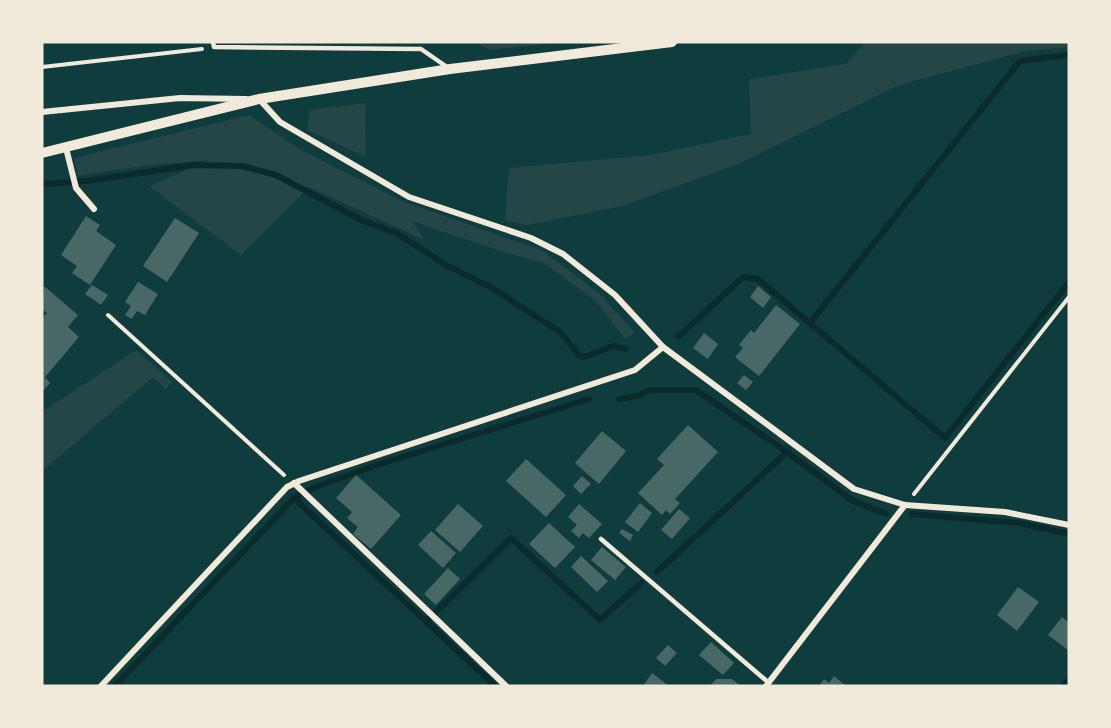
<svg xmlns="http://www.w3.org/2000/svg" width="1111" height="728" viewBox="0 0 1111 728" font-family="'Alegreya Sans',sans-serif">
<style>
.green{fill:#244646}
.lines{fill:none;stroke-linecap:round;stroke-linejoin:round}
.stream{stroke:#0a2a2b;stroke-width:6}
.building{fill:#486865}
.path{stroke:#f1e9da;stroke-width:4}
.service{stroke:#f1e9da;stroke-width:4.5}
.minor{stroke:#f1e9da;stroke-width:6}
.tertiary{stroke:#f1e9da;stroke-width:10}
</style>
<rect width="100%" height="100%" fill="#0f3d3e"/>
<g class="green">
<polygon points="476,42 565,42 490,50"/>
<polygon points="865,42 1069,42 1069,47 1022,52 899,85 736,165 622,206 527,225 505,220 509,168 651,155 751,134 749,79 846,64"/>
<polygon points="365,103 366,157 307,130 310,110"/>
<polygon points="249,115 301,150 402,201 543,251 601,295 635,333 625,339 596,301 544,263 507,253 412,221 424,240 309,187 241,255 149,186 210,160 141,166 78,176 74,158"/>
<polygon points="136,350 172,382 166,389 153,377 42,471 42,412"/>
</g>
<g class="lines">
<g class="stream">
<polyline points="42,184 87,181 193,165 242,166 276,175 359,219 398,234 446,265 492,288 560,332 579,355 584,357 613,346 626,349"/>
<polyline points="810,323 1020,61 1069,55"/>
<polyline points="678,337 743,277 758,279 945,438 1069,282"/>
<polyline points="619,399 638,396 650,390 696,390 787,452 853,501 886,514"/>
<polyline points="294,498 315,487 377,465 589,399"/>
<polyline points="912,514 1019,523 1069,534"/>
<polyline points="657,572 787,452"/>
<polyline points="429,619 511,538 600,620 641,583"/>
<polyline points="115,686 294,498 495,686"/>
<polyline points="1063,686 1069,679"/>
</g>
</g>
<g class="building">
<polygon points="86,216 100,225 96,231 116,245 90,285 72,273 77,266 61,255"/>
<polygon points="175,218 199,233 167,282 143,266"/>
<polygon points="138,282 158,294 145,315 137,311 132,319 125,315 131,306 125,302"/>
<polygon points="92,285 108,295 101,305 85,294"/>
<polygon points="44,286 78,315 68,327 79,337 45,377 50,383 42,392 42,318 47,313 42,309"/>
<polygon points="758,286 771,297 763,308 750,297"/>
<polygon points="776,305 800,324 759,376 735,357 743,348 739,345 751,330 754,333"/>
<polygon points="704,333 718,344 708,359 693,348"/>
<polygon points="744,375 753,382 746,390 737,383"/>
<polygon points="688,425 718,452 675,499 680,503 670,514 666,510 662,515 638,493 664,465 657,459"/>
<polygon points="602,431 626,451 599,484 575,463"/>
<polygon points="526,459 566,495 546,517 506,481"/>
<polygon points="356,475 401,515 371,549 353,534 358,527 347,518 352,512 336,498"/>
<polygon points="582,476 591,484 581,494 573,486"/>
<polygon points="640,503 652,513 638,532 625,522"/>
<polygon points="458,504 483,526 460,552 435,530"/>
<polygon points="579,504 602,524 589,538 583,533 579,538 571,531 577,525 568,517"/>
<polygon points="679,509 690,518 672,539 661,530"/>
<polygon points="549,523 575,547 555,568 529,544"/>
<polygon points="622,529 633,535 630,541 619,533"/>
<polygon points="431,531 456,553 443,568 418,545"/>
<polygon points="602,547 626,567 615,580 591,560"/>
<polygon points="581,556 608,581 597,592 571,567"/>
<polygon points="448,568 460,579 436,605 424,594"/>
<polygon points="1018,587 1039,602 1017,631 997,615"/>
<polygon points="1062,617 1069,623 1069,651 1048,635"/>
<polygon points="711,642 734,663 723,675 699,655"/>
<polygon points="668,645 677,653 665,666 656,658"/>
<polygon points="652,673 669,686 643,686"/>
<polygon points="834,676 846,686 819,686 824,679 829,683"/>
<polygon points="716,679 732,679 741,686 710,686"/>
</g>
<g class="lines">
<g class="path">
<polyline points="42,67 202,49"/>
<polyline points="108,315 284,475"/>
<polyline points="914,494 1069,297"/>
</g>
<g class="service">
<polyline points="213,42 214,47 421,49 447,67"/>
<polyline points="601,539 769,683"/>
</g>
<g class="minor">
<polyline points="259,99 280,122 409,197 531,238 563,254 615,295 663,347 854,489 905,505 1005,512 1069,525"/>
<polyline points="42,112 180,98 246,99"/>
<polyline points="66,148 76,188 94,209"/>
<polyline points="294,483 506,686"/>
<polyline points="101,686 287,487 299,481 635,370 663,347"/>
<polyline points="766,686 905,505"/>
</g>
<polyline class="tertiary" points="42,153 259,99 450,69 672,42"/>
</g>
<rect width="1111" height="728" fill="none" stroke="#f1e9da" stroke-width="87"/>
</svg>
